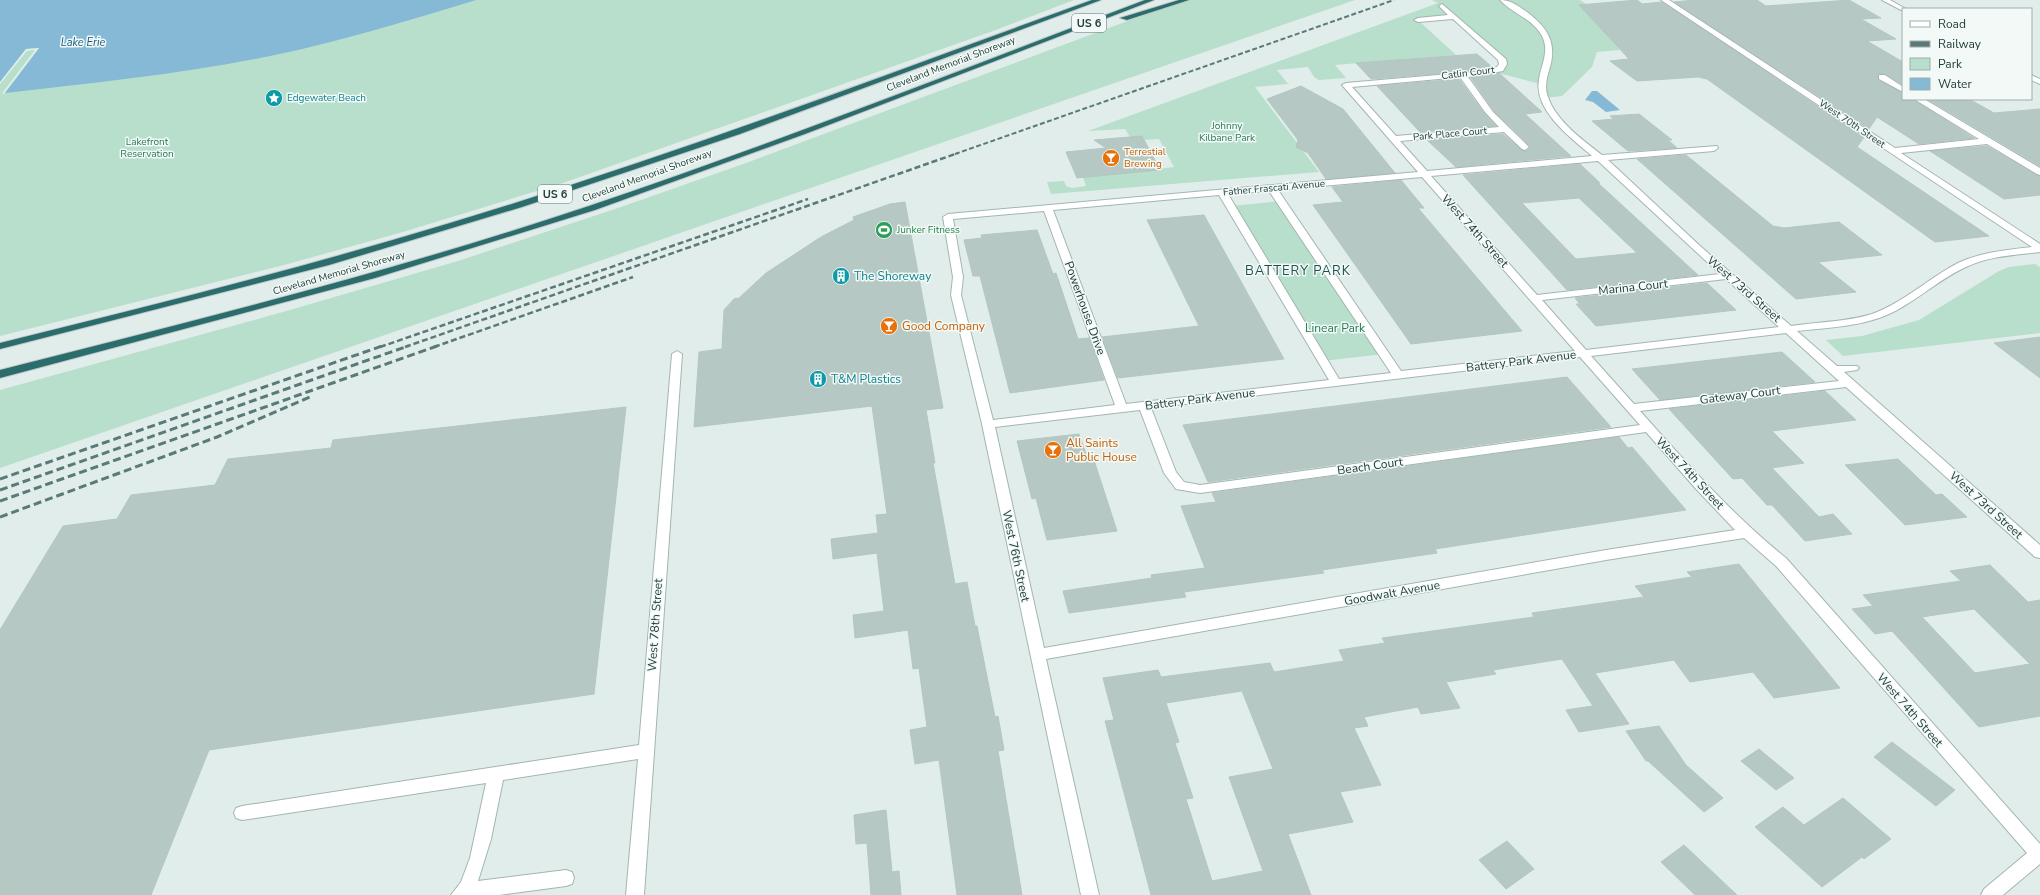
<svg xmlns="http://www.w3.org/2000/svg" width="2040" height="895" viewBox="0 0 2040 895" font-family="'Nunito Sans',sans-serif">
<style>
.green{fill:#b8dfcb}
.water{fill:#85b9d6}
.pier{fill:#e1edea}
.building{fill:#b6c8c3;stroke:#b3c7c2;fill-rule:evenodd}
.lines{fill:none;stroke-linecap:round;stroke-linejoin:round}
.minor-casing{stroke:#a3b5b2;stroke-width:2}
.highway-casing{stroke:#c1c9c8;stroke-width:2}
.minor{fill:#fff;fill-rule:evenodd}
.highway{fill:#2a6d6c;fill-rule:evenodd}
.rail-far2{stroke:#5a7a78;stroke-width:2;stroke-dasharray:5 2.5;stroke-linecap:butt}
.rail-far1{stroke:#5a7a78;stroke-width:2.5;stroke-dasharray:6 3;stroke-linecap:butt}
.rail{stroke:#5a7a78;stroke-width:3;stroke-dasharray:8 4;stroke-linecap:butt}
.labels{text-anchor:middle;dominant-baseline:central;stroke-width:3;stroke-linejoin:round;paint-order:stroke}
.far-street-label{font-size:10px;fill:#203f3c;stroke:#f2f9f7}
.far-culture-label{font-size:10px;fill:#0d838f;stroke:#f2f9f7;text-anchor:start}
.far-park-label{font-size:10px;fill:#277857;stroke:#f2f9f7}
.far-food-label{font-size:10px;fill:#c56008;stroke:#f2f9f7;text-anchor:start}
.far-leisure-label{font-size:10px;fill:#27864d;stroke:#f2f9f7;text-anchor:start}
.shield{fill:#f2f9f7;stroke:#5f7774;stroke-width:1}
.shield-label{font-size:11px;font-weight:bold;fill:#203f3c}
.far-water-label{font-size:11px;font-style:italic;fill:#16597f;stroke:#f2f9f7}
.street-label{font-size:12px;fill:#203f3c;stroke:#f2f9f7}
.culture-label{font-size:12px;fill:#0d838f;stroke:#f2f9f7;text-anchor:start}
.food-label{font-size:12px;fill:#c56008;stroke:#f2f9f7;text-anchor:start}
.park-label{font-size:12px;fill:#277857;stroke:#f2f9f7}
.neighbourhood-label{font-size:13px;letter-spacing:1px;fill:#1b5250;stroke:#f2f9f7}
</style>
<rect width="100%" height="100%" fill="#e1edea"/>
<g class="green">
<polygon points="0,0 1074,0 993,31 563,183 403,232 284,265 0,336"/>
<polygon points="1184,0 1355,0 0,468 0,390 290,310 458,261 621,207 746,163"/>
<polygon points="1432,0 1580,0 1586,4 1584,5 1588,14 1620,50 1597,52 1592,67 1562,96 1544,98 1540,84 1494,72 1503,64 1454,17 1418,20 1456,55 1335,65 1346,78 1319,80 1314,77 1308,67 1277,70 1288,84 1255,87 1319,172 1051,194 1047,182 1064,181 1066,186 1072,188 1086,186 1083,177 1174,167 1159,139 1145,140 1142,136 1130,137 1125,129 1088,131 1438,3"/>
<polygon points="1281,201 1384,354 1323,361 1231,206"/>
<polygon points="2035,264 2040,267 2040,333 1843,356 1826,340 1862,336 1919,320 1999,271 2009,267"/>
</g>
<g class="water">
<path d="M0 0H476C417 18 358 36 298 50 202 72 103 82 5 93L39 48 26 49 0 82Z"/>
<polygon points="1592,91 1597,91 1620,110 1606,112 1593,102 1585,100"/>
</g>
<polygon class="pier" points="39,48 3,95 3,92 35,50 27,51 0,84 0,82 26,49"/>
<g class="building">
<polygon points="1637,0 1642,4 1662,2 1864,137 1857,147 1989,236 1935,242 1707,79 1698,77 1637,81 1610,61 1629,59 1579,5"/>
<polygon points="1695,0 1757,0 1766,6 1849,0 1881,18 1861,19 1896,39 1867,41 1903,62 1903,85 1885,74 1878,74 1878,80 1903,93 1903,99 1913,99 1974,138 1919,144 1877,117 1869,129 1674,2"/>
<polygon points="1477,54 1492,67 1484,70 1371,79 1356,63"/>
<polygon points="1499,73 1542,112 1525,114 1571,156 1456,167 1427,140 1503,134 1522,150 1526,151 1530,148 1530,146 1494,111 1471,78"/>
<polygon points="1459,79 1484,113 1496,126 1420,132 1377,86"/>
<polygon points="1301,86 1343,109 1395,173 1326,179 1308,153 1296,147 1298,140 1267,99"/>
<polygon points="1927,99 1969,99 1994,113 2040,109 2040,166"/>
<polygon points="1639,114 1672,140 1668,140 1677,148 1628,151 1592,121 1614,119 1610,116"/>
<polygon points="1142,136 1160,170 1077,178 1066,152 1106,148 1094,140"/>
<polygon points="1987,146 2040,176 2040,195 2004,199 1930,151"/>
<polygon points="1686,155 1773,226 1784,228 1839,222 1882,255 1818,262 1856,292 1796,299 1637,159"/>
<path d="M1580 164 1600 183H1598L1698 275 1567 290 1463 175ZM1579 198 1637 253 1576 259 1522 203Z"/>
<polygon points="1401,180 1424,208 1418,208 1522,331 1411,344 1313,205 1343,202 1332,187"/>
<polygon points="905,202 943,408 926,410 935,463 933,463 955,584 967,582 975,626 977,626 995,717 998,716 1004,750 998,751 1022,895 957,895 939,760 915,764 910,730 927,727 919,668 913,669 908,630 855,638 853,615 884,611 877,553 833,559 831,539 878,533 876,515 887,514 872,406 694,427 699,352 722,349 724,310 734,299 739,298 766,273 821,237 854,220 853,217 890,204"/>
<polygon points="1204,215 1284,359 1118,378 1102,337 1199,326 1147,220"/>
<polygon points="1037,230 1053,274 1056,273 1078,339 1089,338 1104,380 1010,393 980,276 973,276 964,240 982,238 981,235"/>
<polygon points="1707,283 1736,310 1596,326 1576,304 1580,304 1575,298"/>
<polygon points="2040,337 2040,378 1994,343"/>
<polygon points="1782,352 1815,382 1660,400 1632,369"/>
<polygon points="1567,377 1611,427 1208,482 1183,425"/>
<polygon points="1825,391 1856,420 1772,431 1804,463 1772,468 1819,517 1833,514 1852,534 1805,541 1772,505 1767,505 1742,478 1733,479 1669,409"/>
<polygon points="626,407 594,694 209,750 151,895 0,895 0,630 63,526 117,519 131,495 215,485 228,459 331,448 333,440"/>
<polygon points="1079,434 1086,454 1092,454 1117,531 1047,540 1036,498 1032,499 1017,441"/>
<polygon points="1619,437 1628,448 1632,447 1686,510 1435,549 1437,553 1322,570 1324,573 1184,592 1186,597 1069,613 1063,591 1152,578 1151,575 1205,568 1181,506 1216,502 1212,493"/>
<polygon points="1898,459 1936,495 1942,494 1967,517 1905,525 1845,465"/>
<path d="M1739 564 1840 688 1774 698 1753 672 1690 682 1674 660 1608 671 1595 673 1629 724 1579 732 1566 710 1593 706 1562 659 1493 670 1496 674 1446 682 1460 708 1421 714 1418 707 1364 717 1368 726 1354 728 1381 785 1340 792 1353 822 1288 834 1311 895H1151L1105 721 1114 720 1103 678 1158 670 1161 677 1270 663 1274 672 1344 661 1339 650 1385 643 1382 638 1534 617 1532 613 1644 597 1635 586 1692 577 1687 572ZM1242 691 1273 769 1229 777 1263 871 1212 881 1186 799 1193 798 1175 743 1179 742 1166 703Z"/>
<path d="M1990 565 2028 602 2040 600V716L1979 727 1892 631 1875 634 1852 609 1873 606 1863 595 1961 581 1950 571ZM1974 609 2030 664 1975 673 1922 617Z"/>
<polygon points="1659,726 1686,765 1723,798 1704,812 1648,761 1646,761 1626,731"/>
<polygon points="1892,742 1955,790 1936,806 1874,757"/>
<polygon points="1759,749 1794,778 1776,790 1741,761"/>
<polygon points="1843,798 1891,839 1864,859 1862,857 1822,887 1755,827 1783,807 1804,825"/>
<polygon points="886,810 892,872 899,871 901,895 871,895 867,843 856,844 854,815"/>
<polygon points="1507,841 1534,869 1506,889 1479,860"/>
<polygon points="1684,845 1737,895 1695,895 1661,862"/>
</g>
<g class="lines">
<defs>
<g id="minor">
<path d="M1500 0C1511 0 1518 6 1527 12 1547 27 1557 42 1550 67 1547 77 1544 87 1548 97 1556 121 1583 140 1602 155L1717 146 1718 148 1714 151 1608 160 1699 245 1791 326C1817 322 1846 322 1872 314 1903 303 1929 278 1958 263 1981 252 2007 250 2032 247L1661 0H1669L1895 148 1979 139 1914 99H1924L2040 168V175L2037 174 1987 144 1901 153 2040 244V252C2015 255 1989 256 1966 267 1935 281 1911 307 1879 318 1853 327 1824 328 1797 331L1837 366H1857L1859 368 1857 370 1844 372 2040 545V558L2035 557 1846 387 1640 411C1687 463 1731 514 1786 558L2040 844V864L2003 895H1981L1984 889 2027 853 1776 566 1744 538 1606 560 1046 659 1099 895H1081L982 424 951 295 953 277 943 217 948 214 1418 172 1342 85 1346 83 1484 71 1497 67 1499 64 1498 60 1453 19 1418 22 1414 20 1418 18 1448 15 1439 6 1442 4 1506 59 1507 64 1503 71 1468 77 1493 112 1529 147 1525 150 1522 149 1504 132 1400 141 1427 171 1592 156C1572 139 1533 110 1539 80 1541 65 1549 53 1543 38 1534 19 1513 14 1500 0ZM1460 77 1485 112 1499 127 1396 136 1352 87ZM1598 161 1720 274 1537 295 1431 176ZM1422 177 1575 351 1401 371 1278 190ZM1269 191 1391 373 1339 379 1228 194ZM1219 195 1329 380 1126 404 1053 210ZM1044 211 1115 405 993 420 961 295 963 277 953 219ZM1726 279 1779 327 1586 350 1542 300ZM1786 333 1839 381 1634 404 1591 356ZM1580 357 1640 425 1200 485 1184 482 1176 472 1151 408ZM1140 410 1164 473 1176 489 1200 493 1646 432 1697 490 1735 530 1606 550 1044 648 995 427Z"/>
<polygon points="1882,0 1890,0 1906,9 1901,10"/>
<polygon points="1879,75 1885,75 1903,87 1903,92 1879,79"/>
<polygon points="2031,75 2040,79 2040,84 2031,80"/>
<polygon points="677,351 682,354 644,895 626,895 638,759 503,780 491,839 478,881 566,870 572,872 574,878 572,884 566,886 499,895 451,895 461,882 470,858 486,783 242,820 236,818 234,813 236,808 242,806 639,745 672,354"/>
</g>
<g id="highway">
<path d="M1092 0H1101L740 134 522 207 329 265 0 349V343C151 306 302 268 450 223 667 158 879 77 1092 0Z"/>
<path d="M1145 0H1154L805 134 595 210 375 278 0 378V370C197 320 395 271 589 206 776 143 960 70 1145 0Z"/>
<polygon points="1179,0 1189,0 1127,20 1120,18"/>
</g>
</defs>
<use href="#minor" class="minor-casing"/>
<use href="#highway" class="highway-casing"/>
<use href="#minor" class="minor"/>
<use href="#highway" class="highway"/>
<polyline class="rail-far2" points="955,154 1394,0"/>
<g class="rail-far1">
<polyline points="380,347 808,199"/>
<polyline points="405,347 958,153"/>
<polyline points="434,347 633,277"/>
</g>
<g class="rail">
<polyline points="0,479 382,346"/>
<polyline points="0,490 408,346"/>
<polyline points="0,501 437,346"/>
<polyline points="0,517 217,437 310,397"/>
</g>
</g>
<defs>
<symbol id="sight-disc" viewBox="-11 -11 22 22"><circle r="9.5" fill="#0f9aa8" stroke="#f2f9f7"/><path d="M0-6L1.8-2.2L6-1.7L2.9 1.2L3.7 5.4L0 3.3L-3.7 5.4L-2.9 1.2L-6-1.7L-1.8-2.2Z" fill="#fff"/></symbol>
<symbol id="bar-disc" viewBox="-11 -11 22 22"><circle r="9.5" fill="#e8710a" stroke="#f2f9f7"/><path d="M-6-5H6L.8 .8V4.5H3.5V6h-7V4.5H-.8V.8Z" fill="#fff"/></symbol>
<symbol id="stadium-disc" viewBox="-11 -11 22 22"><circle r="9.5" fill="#2e9e5b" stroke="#f2f9f7"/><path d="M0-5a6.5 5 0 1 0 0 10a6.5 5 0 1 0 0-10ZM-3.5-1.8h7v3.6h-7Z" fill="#fff"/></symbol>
<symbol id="building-disc" viewBox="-11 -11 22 22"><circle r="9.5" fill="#0f9aa8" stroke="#f2f9f7"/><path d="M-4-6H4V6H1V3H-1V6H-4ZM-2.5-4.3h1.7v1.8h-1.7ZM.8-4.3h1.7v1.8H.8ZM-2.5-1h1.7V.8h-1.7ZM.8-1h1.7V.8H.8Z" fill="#fff"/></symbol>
</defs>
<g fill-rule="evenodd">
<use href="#sight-disc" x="264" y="88" width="20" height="20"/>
<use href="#bar-disc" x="1101" y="148" width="20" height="20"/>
<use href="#stadium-disc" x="874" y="220" width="20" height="20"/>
<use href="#building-disc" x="831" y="266" width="20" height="20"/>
<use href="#bar-disc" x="879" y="316" width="20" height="20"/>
<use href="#building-disc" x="808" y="369" width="20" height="20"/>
<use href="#bar-disc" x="1043" y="440" width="20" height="20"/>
</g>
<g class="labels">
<g class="far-street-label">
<text transform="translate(951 64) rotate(-21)">Cleveland Memorial Shoreway</text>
<text transform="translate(1468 73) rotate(-7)">Catlin Court</text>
<text transform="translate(1852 124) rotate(34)">West 70th Street</text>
<text transform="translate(1450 134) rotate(-5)">Park Place Court</text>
<text transform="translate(647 176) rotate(-20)">Cleveland Memorial Shoreway</text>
<text transform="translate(1274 188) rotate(-5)">Father Frascati Avenue</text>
<text transform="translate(339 273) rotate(-16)">Cleveland Memorial Shoreway</text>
</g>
<g class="far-culture-label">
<text x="287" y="98">Edgewater Beach</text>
</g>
<g class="far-park-label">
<text x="1227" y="126">Johnny<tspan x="1227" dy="12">Kilbane Park</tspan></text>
<text x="147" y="142">Lakefront<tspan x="147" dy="12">Reservation</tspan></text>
</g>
<g class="far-food-label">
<text x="1124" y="152">Terrestial<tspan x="1124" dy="12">Brewing</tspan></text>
</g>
<g class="far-leisure-label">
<text x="897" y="230">Junker Fitness</text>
</g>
<g class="shield">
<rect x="1072" y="14" width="34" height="18" rx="3"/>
<rect x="538" y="185" width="34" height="18" rx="3"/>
</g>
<g class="shield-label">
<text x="1089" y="23">US 6</text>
<text x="555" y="194">US 6</text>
</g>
<g class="far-water-label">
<text x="83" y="42">Lake Erie</text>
</g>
<g class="street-label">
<text transform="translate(1475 231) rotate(48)">West 74th Street</text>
<text transform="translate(1633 287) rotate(-6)">Marina Court</text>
<text transform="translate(1744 289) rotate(41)">West 73rd Street</text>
<text transform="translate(1085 308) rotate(70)">Powerhouse Drive</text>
<text transform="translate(1521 361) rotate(-7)">Battery Park Avenue</text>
<text transform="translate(1740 395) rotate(-7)">Gateway Court</text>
<text transform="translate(1200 399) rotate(-7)">Battery Park Avenue</text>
<text transform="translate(1370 466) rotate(-8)">Beach Court</text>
<text transform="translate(1690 473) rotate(47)">West 74th Street</text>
<text transform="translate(1986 505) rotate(42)">West 73rd Street</text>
<text transform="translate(1016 556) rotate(78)">West 76th Street</text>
<text transform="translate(1392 593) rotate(-10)">Goodwalt Avenue</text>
<text transform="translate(655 625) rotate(-86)">West 78th Street</text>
<text transform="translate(1910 710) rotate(49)">West 74th Street</text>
</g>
<g class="culture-label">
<text x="854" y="276">The Shoreway</text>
<text x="831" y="379">T&amp;M Plastics</text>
</g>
<g class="food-label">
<text x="902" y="326">Good Company</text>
<text x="1066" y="443">All Saints<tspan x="1066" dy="14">Public House</tspan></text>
</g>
<g class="park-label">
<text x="1335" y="328">Linear Park</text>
</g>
<g class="neighbourhood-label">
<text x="1298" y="271">BATTERY PARK</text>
</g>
</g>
<rect x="1902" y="8" width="130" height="92" fill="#f2f9f7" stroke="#9eafac"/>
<rect x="1910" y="21" width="20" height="6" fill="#ffffff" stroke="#9eafac"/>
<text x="1938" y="28" font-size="12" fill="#203f3c">Road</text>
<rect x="1910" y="41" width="20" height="6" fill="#5a7a78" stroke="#9eafac"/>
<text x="1938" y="48" font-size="12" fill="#203f3c">Railway</text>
<rect x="1910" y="58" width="20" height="12" fill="#b8dfcb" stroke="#9eafac"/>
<text x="1938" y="68" font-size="12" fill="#203f3c">Park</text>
<rect x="1910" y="78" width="20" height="12" fill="#85b9d6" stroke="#9eafac"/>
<text x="1938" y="88" font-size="12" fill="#203f3c">Water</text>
</svg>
